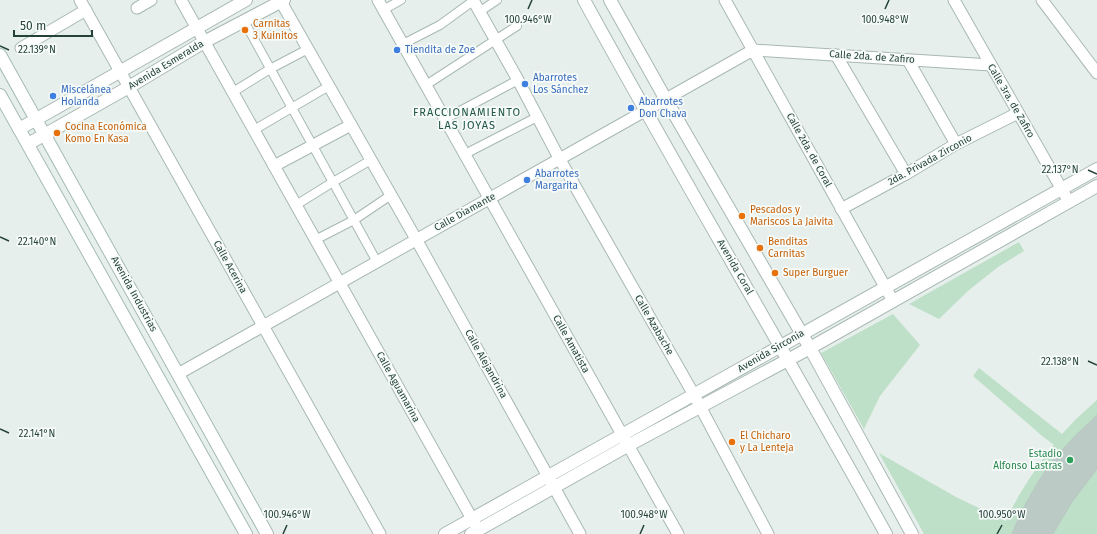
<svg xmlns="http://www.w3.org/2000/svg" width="1097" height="534" viewBox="0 0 1097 534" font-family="'Fira Sans',sans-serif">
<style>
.green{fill:#bfe0c8}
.building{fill:#bbcac4;stroke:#b8c9c2}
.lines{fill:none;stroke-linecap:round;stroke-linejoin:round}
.pedestrian-casing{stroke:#a8b8b2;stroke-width:10}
.minor-casing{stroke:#a8b8b2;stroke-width:13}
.tertiary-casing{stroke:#a8b8b2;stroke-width:14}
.secondary-casing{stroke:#a4bbb3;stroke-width:14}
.pedestrian{stroke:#fff;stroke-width:8}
.minor{stroke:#fff;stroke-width:11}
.tertiary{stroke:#fff;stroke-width:12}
.secondary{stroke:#fff;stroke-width:12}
.ticks{fill:none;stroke:#24423a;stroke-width:1.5}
.food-dot{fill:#e8710a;stroke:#f7fbf9;stroke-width:1.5}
.shop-dot{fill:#3f7fe0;stroke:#f7fbf9;stroke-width:1.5}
.leisure-dot{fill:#2e9e5b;stroke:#f7fbf9;stroke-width:1.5}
.labels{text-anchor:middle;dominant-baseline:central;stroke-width:3.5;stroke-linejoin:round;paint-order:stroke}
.food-label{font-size:10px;fill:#c56008;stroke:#f7fbf9;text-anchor:start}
.shop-label{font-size:10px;fill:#366cbe;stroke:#f7fbf9;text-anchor:start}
.street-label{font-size:10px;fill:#24423a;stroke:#f7fbf9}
.leisure-label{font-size:10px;fill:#27864d;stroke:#f7fbf9;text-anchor:end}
.neighbourhood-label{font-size:11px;letter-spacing:1px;fill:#1f5548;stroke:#f7fbf9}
.ticks-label{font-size:10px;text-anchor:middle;fill:#24423a;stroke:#f7fbf9;stroke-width:3.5;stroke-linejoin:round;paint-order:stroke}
</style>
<rect width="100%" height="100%" fill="#e6efeb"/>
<g class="green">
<polygon points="1019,242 1024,251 998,267 969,290 939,319 909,304"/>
<polygon points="893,314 920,345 880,396 864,429 821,353"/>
<path d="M979 368 1062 434 1076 419 1097 400V534H924L879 453 956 497 1006 521C1019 492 1035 469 1054 445L1041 435 973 376Z"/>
</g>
<polygon class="building" points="1097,415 1097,469 1072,502 1053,534 1012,534 1021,512 1038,482 1051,462 1076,435"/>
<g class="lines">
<defs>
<g id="pedestrian">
<polyline points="383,10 401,0"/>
<polyline points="479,12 497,0"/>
<polyline points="244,21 377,262"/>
<polyline points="403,44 440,25 473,1"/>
<polyline points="426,85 517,26"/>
<polyline points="233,92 270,69 308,49"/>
<polyline points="445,119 518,80"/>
<polyline points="254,130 329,86"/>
<polyline points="465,154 537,117"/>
<polyline points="296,205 333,182 371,160"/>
<polyline points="315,240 354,220 391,195"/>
</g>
<g id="minor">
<polyline points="80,0 380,534"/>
<polyline points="181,0 476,526"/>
<polyline points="280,0 416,239 580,534"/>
<polyline points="378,0 678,534"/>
<polyline points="473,0 518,80 559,158 694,395 768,534"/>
<polyline points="725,0 893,301"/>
<polyline points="954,0 1069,202"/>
<polyline points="1042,0 1097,73"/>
<polyline points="137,8 151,0"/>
<polyline points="21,48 86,10"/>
<polyline points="836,55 906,174"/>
<polyline points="908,60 956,144"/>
<polyline points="274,166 351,125"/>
<polyline points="841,209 906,174 956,144 1018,113"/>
<polyline points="178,374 753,50 991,65"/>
</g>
<g id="tertiary">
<path d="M584 0C682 179 787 355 886 534"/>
<polyline points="610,0 665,98 810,348 912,534"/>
<polyline points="19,129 246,0"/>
<polyline points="28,144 129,87 204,42 284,0"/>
<polyline points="445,534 1097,169"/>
<polyline points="471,534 629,445 810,348 1097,186"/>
</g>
<g id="secondary">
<polyline points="0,55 267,534"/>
<polyline points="0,95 246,534"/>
</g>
</defs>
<use href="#pedestrian" class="pedestrian-casing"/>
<use href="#minor" class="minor-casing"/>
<use href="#tertiary" class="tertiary-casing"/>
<use href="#secondary" class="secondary-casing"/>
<use href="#pedestrian" class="pedestrian"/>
<use href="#minor" class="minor"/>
<use href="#tertiary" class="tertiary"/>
<use href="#secondary" class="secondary"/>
</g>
<path class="ticks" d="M528 9 532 0M885 9 889 0M0 46 9 50M1088 170 1097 174M0 237 9 241M1088 361 1097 365M0 429 9 433M283 534 287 525M640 534 644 525M997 534 1002 525"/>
<g class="food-dot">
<circle cx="245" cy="30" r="4"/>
<circle cx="57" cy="133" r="4"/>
<circle cx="742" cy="216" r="4"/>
<circle cx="760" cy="248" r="4"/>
<circle cx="775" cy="273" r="4"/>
<circle cx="732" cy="442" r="4"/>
</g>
<g class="shop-dot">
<circle cx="397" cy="50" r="4"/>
<circle cx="525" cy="84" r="4"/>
<circle cx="53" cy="96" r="4"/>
<circle cx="631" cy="108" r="4"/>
<circle cx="527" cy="180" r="4"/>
</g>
<circle class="leisure-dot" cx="1070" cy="460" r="4"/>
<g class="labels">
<g class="food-label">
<text x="253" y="24">Carnitas<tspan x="253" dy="12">3 Kuinitos</tspan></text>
<text x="65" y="127">Cocina Económica<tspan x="65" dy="12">Komo En Kasa</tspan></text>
<text x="750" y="210">Pescados y<tspan x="750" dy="12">Mariscos La Jaivita</tspan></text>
<text x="768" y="242">Benditas<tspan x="768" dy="12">Carnitas</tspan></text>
<text x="783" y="273">Super Burguer</text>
<text x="740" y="436">El Chicharo<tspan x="740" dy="12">y La Lenteja</tspan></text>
</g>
<g class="shop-label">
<text x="405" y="50">Tiendita de Zoe</text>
<text x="533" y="78">Abarrotes<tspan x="533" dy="12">Los Sánchez</tspan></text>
<text x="61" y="90">Miscelánea<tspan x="61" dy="12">Holanda</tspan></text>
<text x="639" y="102">Abarrotes<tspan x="639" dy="12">Don Chava</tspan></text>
<text x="535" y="174">Abarrotes<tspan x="535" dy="12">Margarita</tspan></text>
</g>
<g class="street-label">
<text transform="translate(872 57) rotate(4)">Calle 2da. de Zafiro</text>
<text transform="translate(166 65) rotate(-31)">Avenida Esmeralda</text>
<text transform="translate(1011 101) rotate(60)">Calle 3ra. de Zafiro</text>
<text transform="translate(809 150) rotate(61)">Calle 2da. de Coral</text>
<text transform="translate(930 160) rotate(-29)">2da. Privada Zirconio</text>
<text transform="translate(465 212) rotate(-29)">Calle Diamante</text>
<text transform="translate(230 267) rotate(61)">Calle Acerina</text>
<text transform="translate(735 267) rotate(60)">Avenida Coral</text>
<text transform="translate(134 294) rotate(61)">Avenida Industrias</text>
<text transform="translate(654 325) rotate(60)">Calle Azabache</text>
<text transform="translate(571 344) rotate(61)">Calle Amatista</text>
<text transform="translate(771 351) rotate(-30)">Avenida Sirconia</text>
<text transform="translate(486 364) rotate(61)">Calle Alejandrina</text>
<text transform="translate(398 387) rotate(61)">Calle Aguamarina</text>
</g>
<g class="leisure-label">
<text x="1062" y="454">Estadio<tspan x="1062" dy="12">Alfonso Lastras</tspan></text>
</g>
<g class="neighbourhood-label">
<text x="467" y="112">FRACCIONAMIENTO<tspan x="467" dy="13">LAS JOYAS</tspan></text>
</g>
</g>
<g class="ticks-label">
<text x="528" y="23">100.946°W</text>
<text x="885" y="23">100.948°W</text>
<text x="37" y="53">22.139°N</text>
<text x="1060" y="173">22.137°N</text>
<text x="37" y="245">22.140°N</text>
<text x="1060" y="365">22.138°N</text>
<text x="37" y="437">22.141°N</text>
<text x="287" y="518">100.946°W</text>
<text x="644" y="518">100.948°W</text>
<text x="1002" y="518">100.950°W</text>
</g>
<path d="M14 30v6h78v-6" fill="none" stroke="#24423a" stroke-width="2"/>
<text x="20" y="30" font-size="12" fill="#24423a" stroke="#f7fbf9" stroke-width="3" paint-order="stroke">50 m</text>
</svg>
